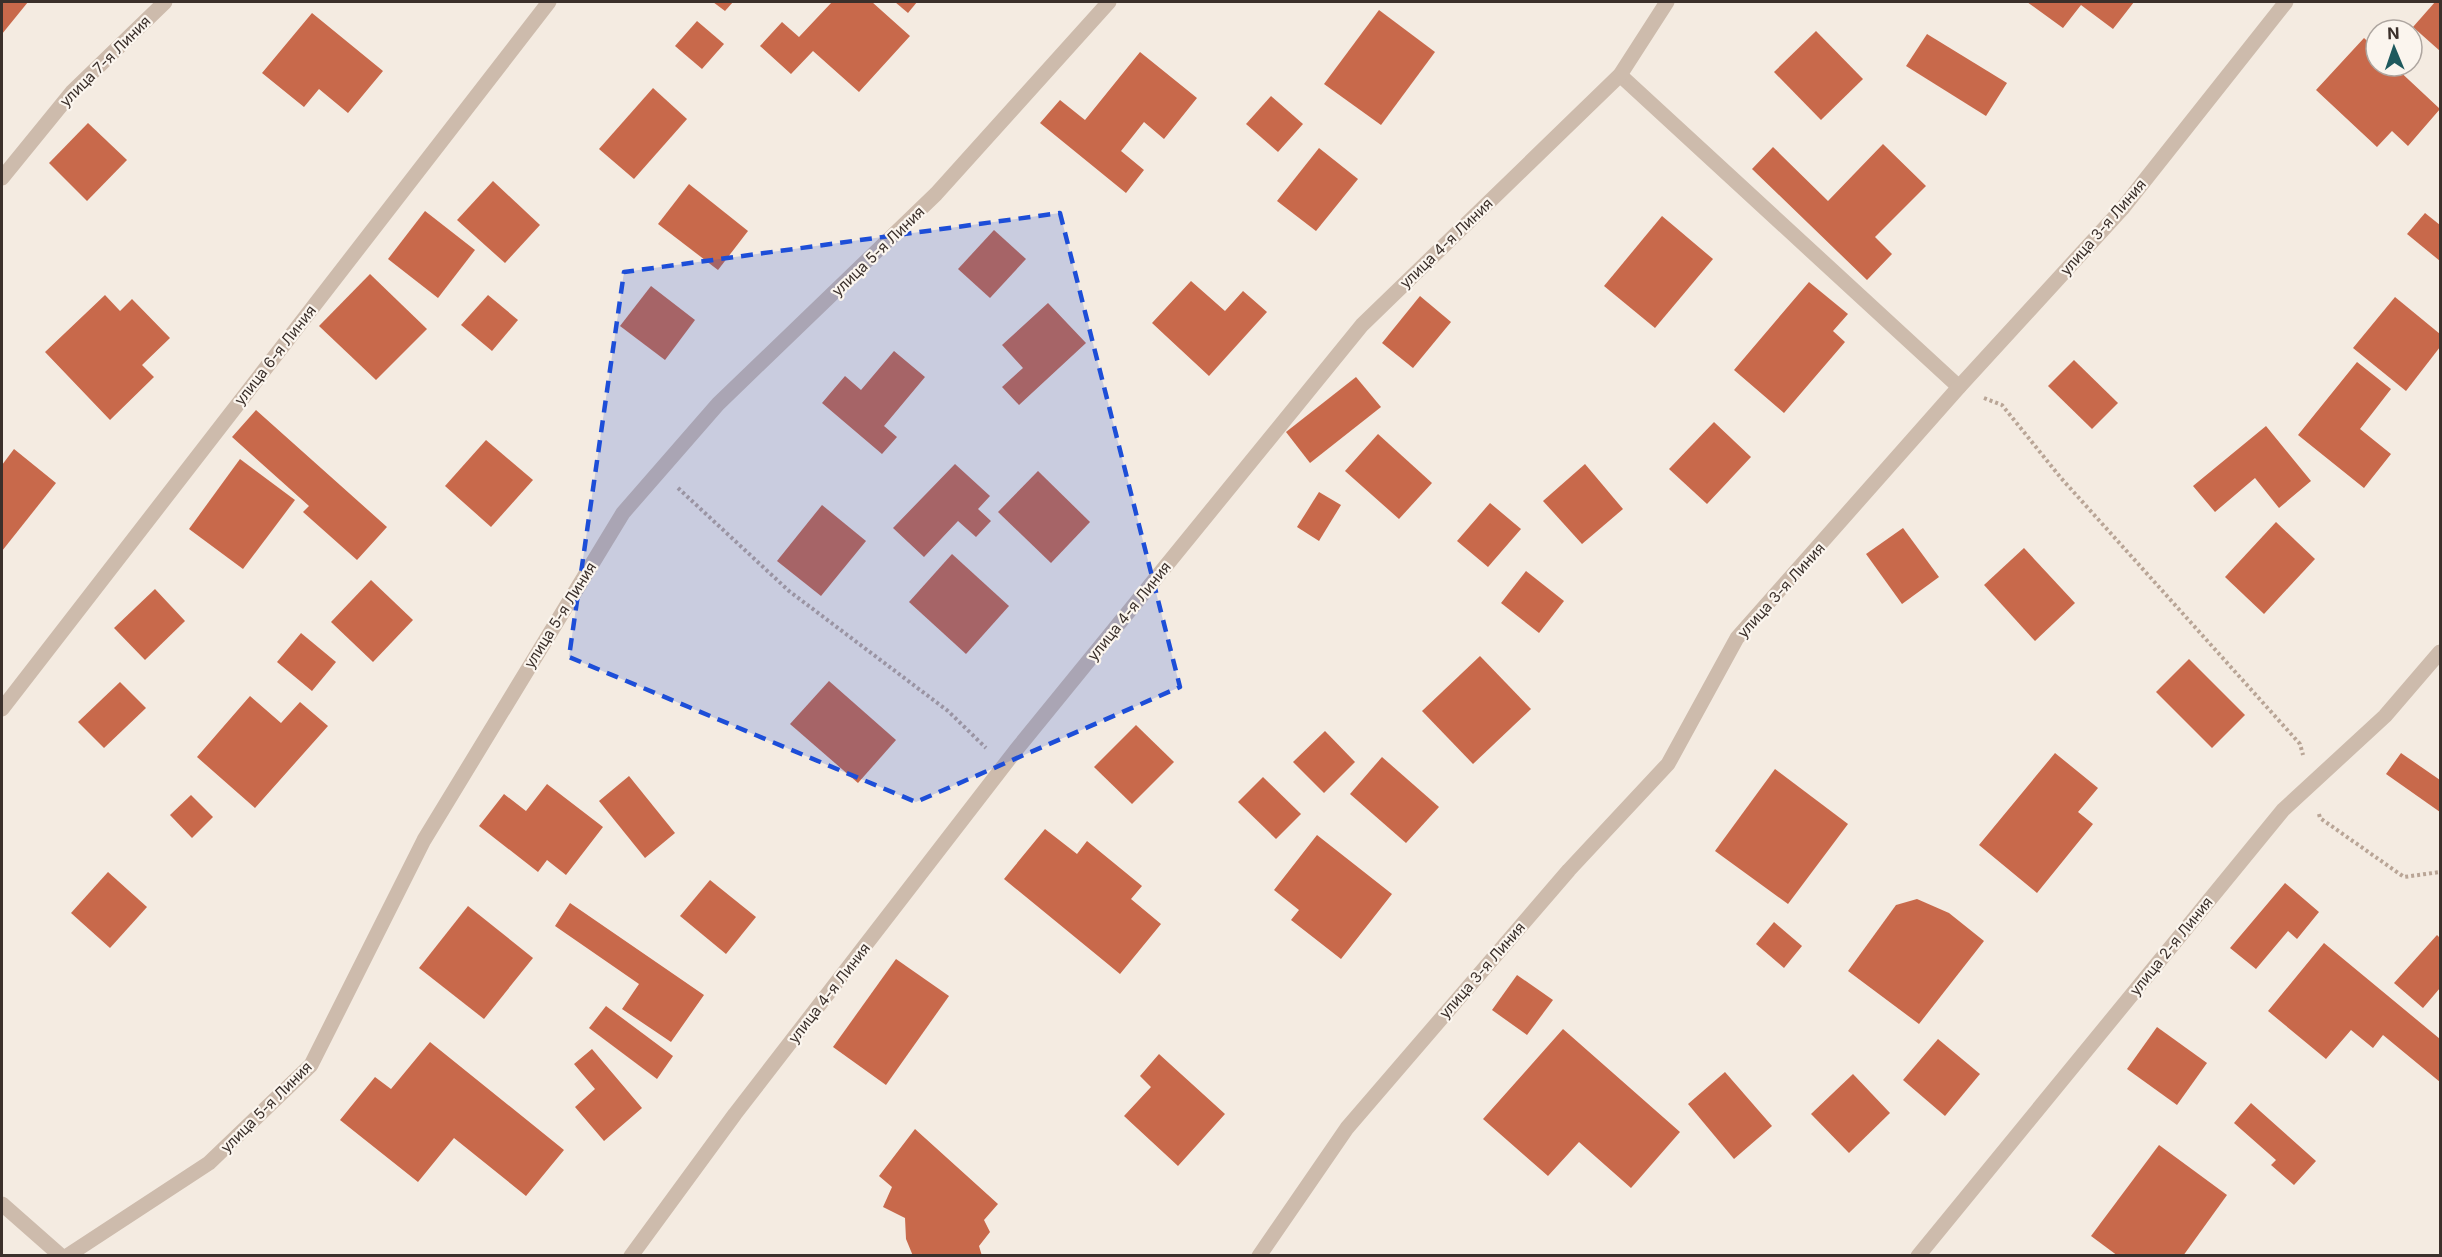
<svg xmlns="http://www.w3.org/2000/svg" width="2442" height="1257" viewBox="0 0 2442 1257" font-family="Inter,sans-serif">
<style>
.building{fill:#c8694b}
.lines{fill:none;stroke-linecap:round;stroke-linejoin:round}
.path{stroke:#b9a596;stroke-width:4;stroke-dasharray:3 3;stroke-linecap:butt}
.street{stroke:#cdbbac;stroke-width:15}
.marked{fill:#1d4ed8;fill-opacity:0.2;stroke:#1d4ed8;stroke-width:4.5;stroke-dasharray:12 8;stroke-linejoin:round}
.labels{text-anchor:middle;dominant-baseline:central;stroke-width:4.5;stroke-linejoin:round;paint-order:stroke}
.street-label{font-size:15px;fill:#3b302b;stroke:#fbf5ee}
</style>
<rect width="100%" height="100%" fill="#f4ebe1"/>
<g class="building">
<polygon points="2,2 28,2 2,34"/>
<polygon points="713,2 733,2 725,11"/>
<polygon points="832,2 872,2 910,36 859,92 813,51 791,74 760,46 782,22 799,37"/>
<polygon points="895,2 917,2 908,13"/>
<polygon points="2027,2 2134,2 2113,29 2081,5 2063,28"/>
<polygon points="2435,2 2440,2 2440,51 2413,27"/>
<polygon points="1379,10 1435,52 1381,125 1324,84"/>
<polygon points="312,13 383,71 348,113 319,89 304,107 262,73"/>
<polygon points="697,21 724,44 702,69 675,46"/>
<polygon points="1816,31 1863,79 1821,120 1774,72"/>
<polygon points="1927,34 2007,83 1986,116 1906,66"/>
<polygon points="2364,38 2376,49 2376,66 2394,66 2440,109 2408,146 2392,131 2377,147 2316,90"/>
<polygon points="1140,52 1197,98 1164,139 1144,122 1121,151 1144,170 1126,193 1040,123 1060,100 1085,120"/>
<polygon points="653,88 687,119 634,179 599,149"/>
<polygon points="1271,96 1303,124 1278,152 1246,124"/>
<polygon points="88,123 127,160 87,201 49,163"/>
<polygon points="1883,144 1926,186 1875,237 1892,254 1867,280 1752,169 1773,147 1828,201"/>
<polygon points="1319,148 1358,179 1316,231 1277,201"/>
<polygon points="493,181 540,225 505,263 457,220"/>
<polygon points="689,184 748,231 718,270 658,224"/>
<polygon points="425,211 475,250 438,298 388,259"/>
<polygon points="2425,213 2440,225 2440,261 2407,234"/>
<polygon points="1662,216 1713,259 1655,328 1604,286"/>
<polygon points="994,230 1026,259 990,298 958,269"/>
<polygon points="370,274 427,329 376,380 319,326"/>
<polygon points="1191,281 1225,311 1243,291 1267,312 1209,376 1152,323"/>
<polygon points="1809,282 1848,314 1833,331 1845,342 1784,413 1734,370"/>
<polygon points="651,286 695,320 665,360 620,326"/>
<polygon points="105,295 120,311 132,299 170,338 142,365 154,377 110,420 45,352"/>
<polygon points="488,295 518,320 492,351 461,325"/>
<polygon points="1420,296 1451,322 1413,368 1382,343"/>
<polygon points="2395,297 2440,334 2440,347 2406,391 2353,348"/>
<polygon points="1048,303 1086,343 1019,405 1002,387 1023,368 1002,345"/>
<polygon points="894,351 925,377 884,426 897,437 882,454 822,403 845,376 861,390"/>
<polygon points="2074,360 2118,403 2092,429 2048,386"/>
<polygon points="2357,362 2391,389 2360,429 2391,454 2364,488 2298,435"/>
<polygon points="1356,377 1381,407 1310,463 1286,432"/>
<polygon points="256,410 387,527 357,560 303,512 309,506 232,437"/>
<polygon points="1714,422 1751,457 1707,504 1669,469"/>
<polygon points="2266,426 2311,481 2279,508 2255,478 2215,512 2193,486"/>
<polygon points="1378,434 1432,483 1399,519 1345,471"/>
<polygon points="486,440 533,480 491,527 445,486"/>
<polygon points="14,449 56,483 2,551 2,465"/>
<polygon points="240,459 295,500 243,569 189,529"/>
<polygon points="955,464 990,496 978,509 991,521 976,537 958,521 924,557 893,528"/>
<polygon points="1585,464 1623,509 1582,544 1543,501"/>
<polygon points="1038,471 1090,522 1051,563 998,512"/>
<polygon points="1319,492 1341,505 1319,541 1297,527"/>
<polygon points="1490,503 1521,529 1488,567 1457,541"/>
<polygon points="822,505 866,541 821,596 777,561"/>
<polygon points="2276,522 2315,559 2264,614 2225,577"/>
<polygon points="1903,528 1939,577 1902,604 1866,554"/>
<polygon points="2024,548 2075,603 2035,641 1984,585"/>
<polygon points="952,554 1009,606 966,654 909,602"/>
<polygon points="1526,571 1564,601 1539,633 1501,603"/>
<polygon points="371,580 413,620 373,662 331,622"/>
<polygon points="155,589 185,621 145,660 114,628"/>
<polygon points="301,633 336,662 312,691 277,662"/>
<polygon points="1480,656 1531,709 1473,764 1422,711"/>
<polygon points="2189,659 2245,715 2212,748 2156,692"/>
<polygon points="829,681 896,740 858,783 790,724"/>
<polygon points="120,682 146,708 104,748 78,722"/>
<polygon points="250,696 281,723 300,702 328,726 255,808 197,757"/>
<polygon points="1136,725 1174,762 1132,804 1094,767"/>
<polygon points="1325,731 1355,762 1324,793 1293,762"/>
<polygon points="2055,753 2098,788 2078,812 2093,824 2037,893 1979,845"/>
<polygon points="2401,753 2440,780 2440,812 2386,774"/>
<polygon points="1382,757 1439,807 1406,843 1350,794"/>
<polygon points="1775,769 1848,824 1788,904 1715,851"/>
<polygon points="629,776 675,833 645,858 599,801"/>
<polygon points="1263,777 1301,814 1276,839 1238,802"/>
<polygon points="547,784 603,827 566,875 547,860 538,872 479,826 504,794 526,811"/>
<polygon points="191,795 213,817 192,838 170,815"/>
<polygon points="1045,829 1077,854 1087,841 1142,886 1131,899 1161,924 1120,974 1004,879"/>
<polygon points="1317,835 1392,894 1341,959 1291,920 1299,910 1274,890"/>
<polygon points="108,872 147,907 110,948 71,913"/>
<polygon points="710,880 756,917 726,954 680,916"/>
<polygon points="2285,883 2319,912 2297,939 2288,931 2256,969 2230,948"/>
<polygon points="1917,899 1949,913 1984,941 1919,1024 1848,971 1896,905"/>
<polygon points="570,903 704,995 671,1042 622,1009 639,984 555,926"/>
<polygon points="468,906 533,958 484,1019 419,968"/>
<polygon points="1774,922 1802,946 1784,968 1756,944"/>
<polygon points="2437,935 2440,938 2440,988 2423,1008 2394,983"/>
<polygon points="2324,943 2440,1039 2440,1082 2383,1035 2373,1048 2351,1030 2326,1059 2268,1011"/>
<polygon points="896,959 949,996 886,1085 833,1047"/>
<polygon points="1517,975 1553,1000 1527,1035 1492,1010"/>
<polygon points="606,1006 673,1056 657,1079 589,1028"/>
<polygon points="2157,1027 2207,1063 2177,1105 2127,1069"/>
<polygon points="1563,1029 1680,1132 1631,1188 1579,1142 1548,1176 1483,1119"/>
<polygon points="1938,1039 1980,1074 1945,1116 1903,1080"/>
<polygon points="430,1042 564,1150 526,1196 454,1138 418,1182 340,1120 375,1077 391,1089"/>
<polygon points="592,1049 642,1108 604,1141 575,1107 595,1089 574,1064"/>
<polygon points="1159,1054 1225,1114 1178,1166 1124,1116 1151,1087 1140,1076"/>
<polygon points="1725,1072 1772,1126 1734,1159 1688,1104"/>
<polygon points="1853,1074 1890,1113 1849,1153 1811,1114"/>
<polygon points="2251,1103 2316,1161 2294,1185 2271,1165 2276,1160 2234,1123"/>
<polygon points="915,1129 998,1204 984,1220 990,1232 979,1246 982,1256 913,1256 906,1239 905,1218 883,1207 892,1187 879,1176"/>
<polygon points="2159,1145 2227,1195 2183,1256 2118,1256 2091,1236"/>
</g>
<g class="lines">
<g class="path">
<polyline points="1984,398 2002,405 2061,478 2300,744 2303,755"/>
<polyline points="678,488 789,591 948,711 986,748"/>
<polyline points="2319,814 2320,818 2404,877 2440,872"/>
</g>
<g class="street">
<polyline points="1620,75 1959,387"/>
<polyline points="2,178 72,92 165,2"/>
<polyline points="2,709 549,2"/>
<polyline points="2,1204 61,1256"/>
<polyline points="67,1256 209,1163 311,1065 424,840 623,513 718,404 936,194 1109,2"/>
<polyline points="631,1256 735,1114 1016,750 1362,325 1620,75 1667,2"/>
<polyline points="1259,1256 1347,1128 1569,870 1668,764 1737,638 1959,387 2122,209 2286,2"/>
<polyline points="1918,1256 2283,810 2385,716 2440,652"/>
</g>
</g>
<path class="marked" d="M1060 213 1180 687 916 802 569 657 624 272Z"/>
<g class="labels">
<g class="street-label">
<text transform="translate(105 61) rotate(-45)">улица 7-я Линия</text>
<text transform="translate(2103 227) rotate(-49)">улица 3-я Линия</text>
<text transform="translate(1446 243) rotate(-44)">улица 4-я Линия</text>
<text transform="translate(878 251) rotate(-44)">улица 5-я Линия</text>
<text transform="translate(275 355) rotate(-52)">улица 6-я Линия</text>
<text transform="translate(1781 590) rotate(-48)">улица 3-я Линия</text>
<text transform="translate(1129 611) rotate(-51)">улица 4-я Линия</text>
<text transform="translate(560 615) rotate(-58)">улица 5-я Линия</text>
<text transform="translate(2171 946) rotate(-51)">улица 2-я Линия</text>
<text transform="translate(1482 970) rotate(-49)">улица 3-я Линия</text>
<text transform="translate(829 993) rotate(-52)">улица 4-я Линия</text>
<text transform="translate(266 1107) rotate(-45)">улица 5-я Линия</text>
</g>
</g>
<rect width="2442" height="1257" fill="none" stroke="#3b302b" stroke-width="6"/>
<g transform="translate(2394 48) rotate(358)"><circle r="28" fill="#fbf5ee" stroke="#aea6a0" stroke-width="1.5"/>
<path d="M0-4.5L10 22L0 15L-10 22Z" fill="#1f5a5e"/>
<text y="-9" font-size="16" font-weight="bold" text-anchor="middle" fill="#3b302b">N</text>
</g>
</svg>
